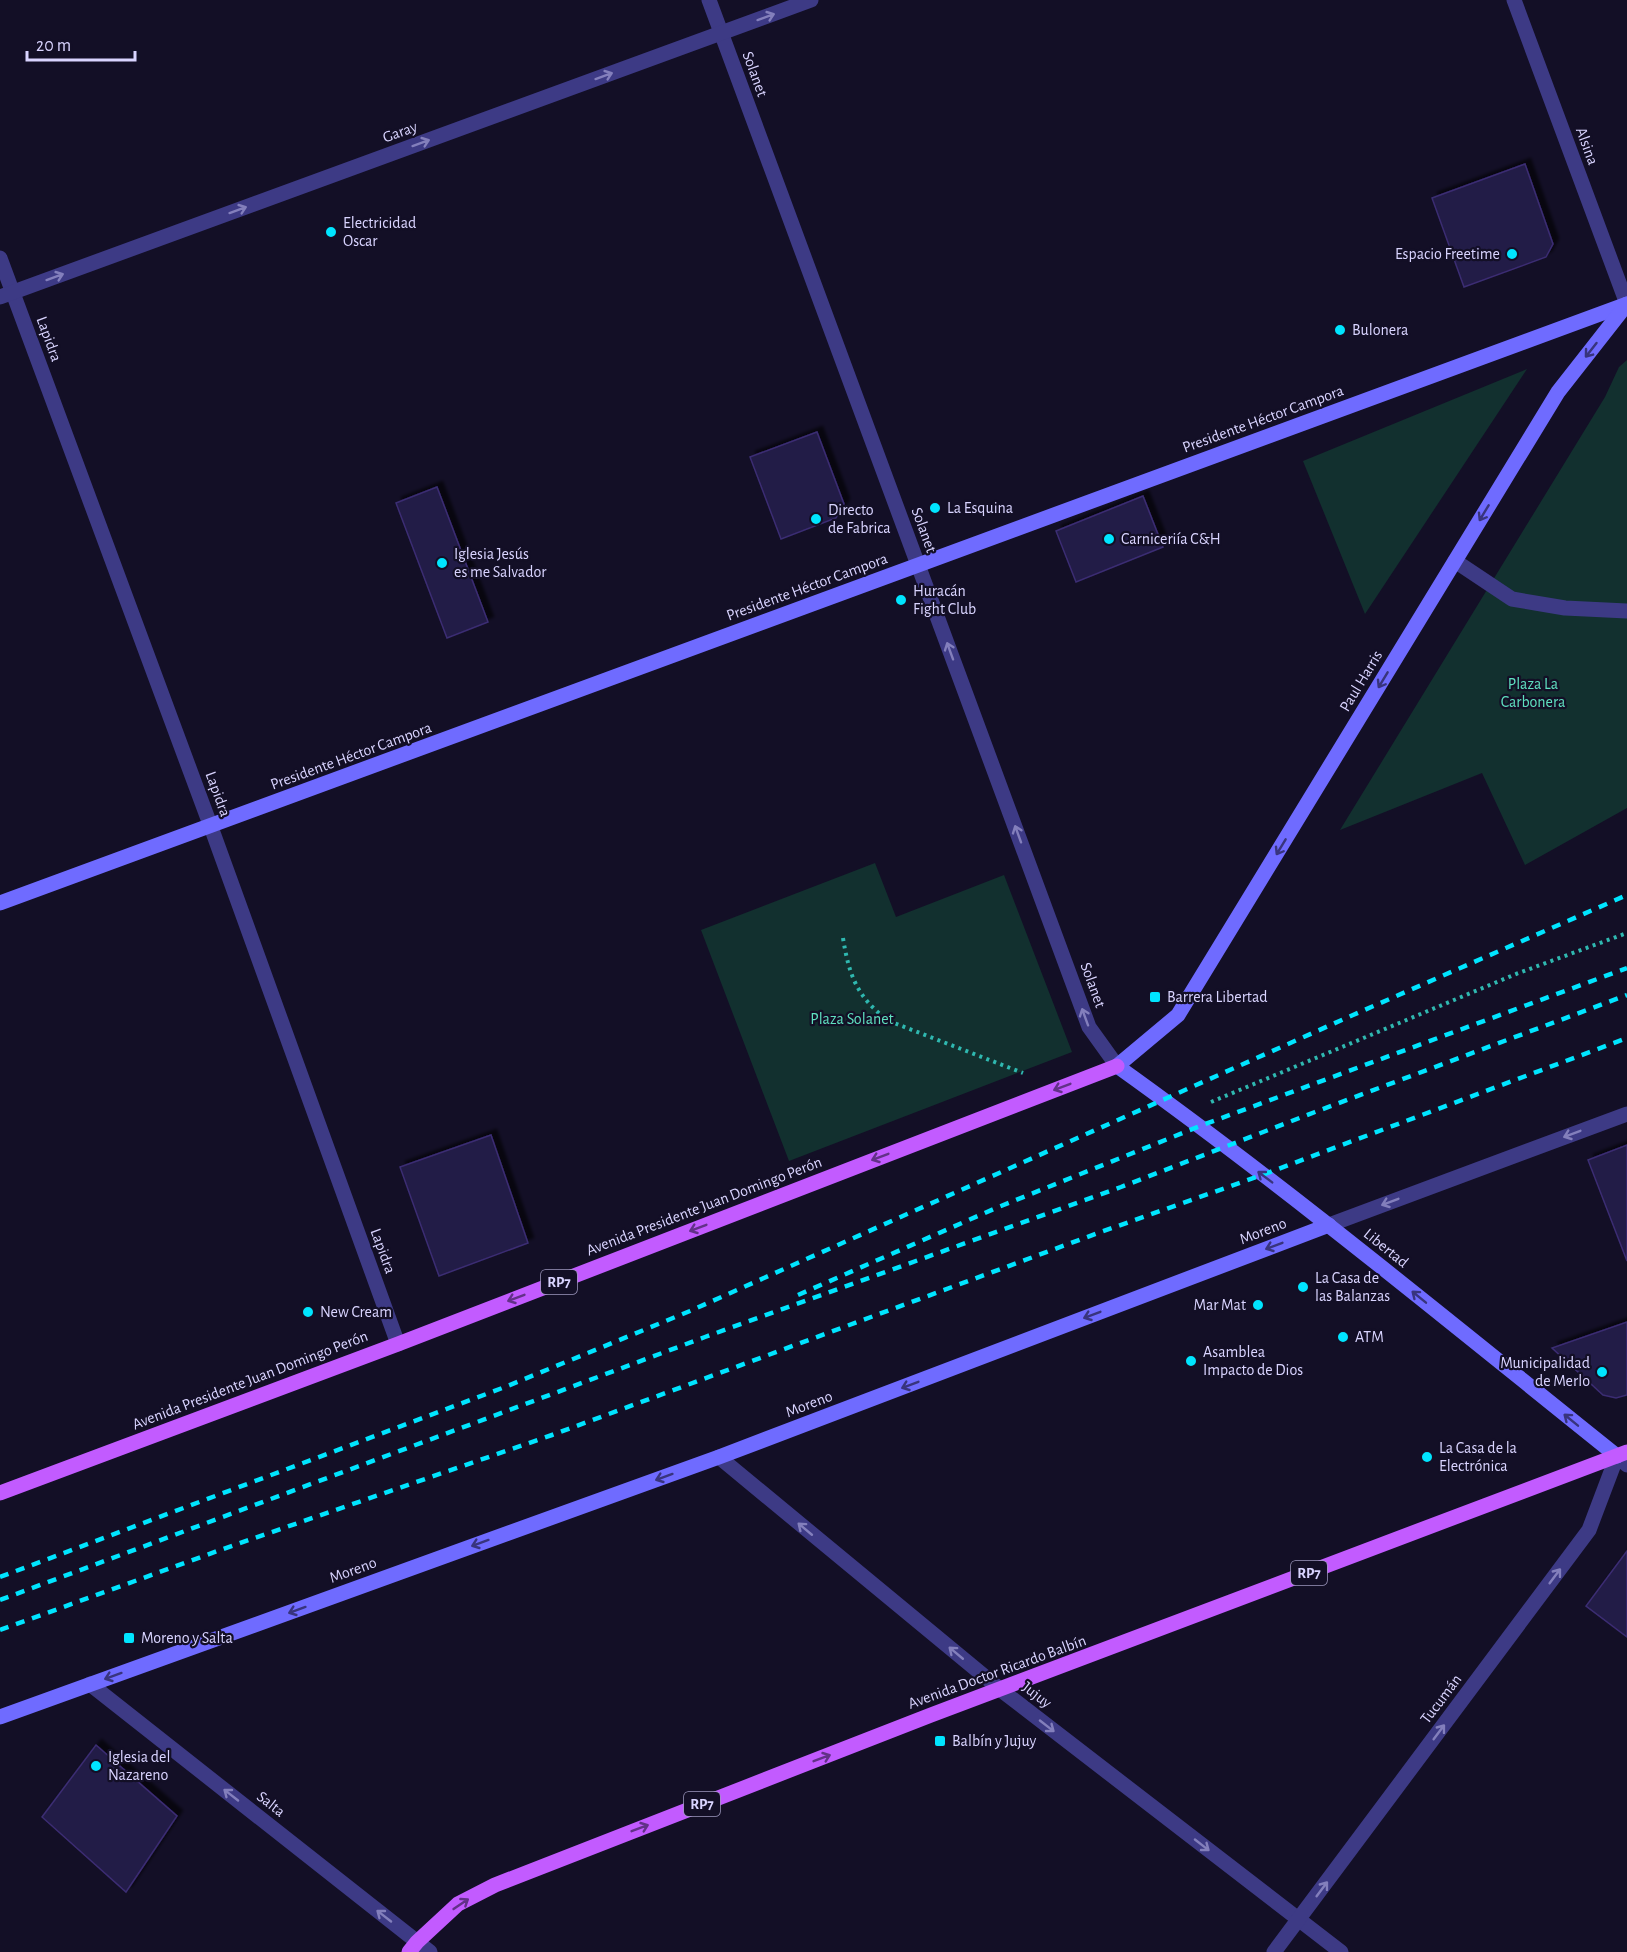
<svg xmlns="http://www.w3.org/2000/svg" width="1627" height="1952" viewBox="0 0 1627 1952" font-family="'Alegreya Sans',sans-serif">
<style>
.green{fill:#12302f}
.building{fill:#241b47;stroke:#3b2d73;stroke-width:1.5;filter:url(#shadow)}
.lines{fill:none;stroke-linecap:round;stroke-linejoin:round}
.path{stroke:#2fb8b0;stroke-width:4;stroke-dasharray:3 4.5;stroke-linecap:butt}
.lane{stroke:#3d3a85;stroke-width:15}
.street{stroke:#3d3a85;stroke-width:15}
.secondary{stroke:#6f6bff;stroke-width:15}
.primary{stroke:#c25bff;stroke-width:15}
.rail{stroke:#00e5ff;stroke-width:4.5;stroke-dasharray:9 8;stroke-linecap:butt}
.oneway{stroke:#837fbc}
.oneway2{stroke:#38347d}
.oneway3{stroke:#623188}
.poi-dot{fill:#00e5ff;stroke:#130f26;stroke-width:2}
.labels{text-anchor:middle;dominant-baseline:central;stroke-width:4.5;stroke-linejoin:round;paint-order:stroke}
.shield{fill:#130f26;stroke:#9e99be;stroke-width:1.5}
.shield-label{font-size:15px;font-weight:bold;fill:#d9d4ff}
.street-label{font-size:16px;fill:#d9d4ff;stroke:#130f26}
.poi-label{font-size:16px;fill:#d9d4ff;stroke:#130f26;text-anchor:start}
.park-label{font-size:16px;fill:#5fe0c0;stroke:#130f26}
</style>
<defs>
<filter id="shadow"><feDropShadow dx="5.5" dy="-5.5" stdDeviation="1.5" flood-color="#0009"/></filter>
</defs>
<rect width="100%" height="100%" fill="#130f26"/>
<g class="green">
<polygon points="1627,360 1627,808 1525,865 1482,773 1340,830 1605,397 1619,367"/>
<polygon points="1527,369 1365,614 1303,461"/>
<polygon points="875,863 896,917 1004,875 1072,1052 789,1161 701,930"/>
</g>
<g class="building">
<polygon points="1525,164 1553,244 1546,257 1464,287 1432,198"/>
<polygon points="817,432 844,504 836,518 781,539 750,457"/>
<polygon points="437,487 488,622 447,638 396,503"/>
<polygon points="1143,496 1163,547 1076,582 1056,531"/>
<polygon points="491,1135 528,1243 439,1276 400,1167"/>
<polygon points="1627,1145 1627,1261 1588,1160"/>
<polygon points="1627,1322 1627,1395 1616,1398 1603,1395 1552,1348"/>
<polygon points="1627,1551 1627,1637 1586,1606"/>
<polygon points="96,1745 177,1816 126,1892 42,1817"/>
</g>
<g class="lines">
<g class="path">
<path d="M843 938C849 975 857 998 889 1021L1023 1073"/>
<polyline points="1211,1102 1516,974 1627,933"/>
</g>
<polyline class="lane" points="1455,561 1512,599 1565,608 1627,611"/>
<g class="street">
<polyline points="709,0 1089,1027 1117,1066"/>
<polyline points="1514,0 1627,304"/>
<polyline points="0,258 211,827 398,1344"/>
<polyline points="0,297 811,0"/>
<polyline points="1329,1225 1627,1114"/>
<polyline points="719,1457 1001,1690 1341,1952"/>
<polyline points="90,1684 430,1952"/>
<polyline points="1274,1952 1589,1530 1617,1456 1627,1465"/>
</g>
<g class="secondary">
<polyline points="0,903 1627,304"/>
<path d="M1617 1456C1452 1324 1289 1189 1117 1066L1178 1015 1558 392 1627 304"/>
<polyline points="0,1717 719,1457 1329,1225"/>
</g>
<g class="primary">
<polyline points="0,1493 398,1344 1117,1066"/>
<polyline points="409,1952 417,1942 458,1904 495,1885 931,1715 1627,1452"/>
</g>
<g class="rail">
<polyline points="798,1295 996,1208 1200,1126 1627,968"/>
<polyline points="0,1577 505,1387 690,1311 1353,1015 1627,895"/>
<polyline points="0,1600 705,1337 1121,1187 1315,1112 1627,995"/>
<polyline points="0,1630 223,1549 552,1435 1098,1233 1262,1175 1627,1038"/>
</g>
</g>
<defs><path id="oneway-shaft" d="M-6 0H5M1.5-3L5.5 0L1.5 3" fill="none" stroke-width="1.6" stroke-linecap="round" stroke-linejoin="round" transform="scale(1.5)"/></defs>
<g class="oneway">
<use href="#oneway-shaft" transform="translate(766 17) rotate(-20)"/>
<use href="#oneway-shaft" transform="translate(604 76) rotate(-20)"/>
<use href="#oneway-shaft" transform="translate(421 143) rotate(-20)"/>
<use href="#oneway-shaft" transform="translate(238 210) rotate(-20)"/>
<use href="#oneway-shaft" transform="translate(55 277) rotate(-20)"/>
<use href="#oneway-shaft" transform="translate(950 651) rotate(-110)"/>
<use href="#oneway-shaft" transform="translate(1018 834) rotate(-110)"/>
<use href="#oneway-shaft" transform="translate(1085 1017) rotate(-110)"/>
<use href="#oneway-shaft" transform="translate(1572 1134) rotate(159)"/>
<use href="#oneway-shaft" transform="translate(1390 1202) rotate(159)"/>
<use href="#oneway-shaft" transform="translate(805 1529) rotate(-140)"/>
<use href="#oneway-shaft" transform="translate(1555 1576) rotate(-53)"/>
<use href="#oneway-shaft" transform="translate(956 1653) rotate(-140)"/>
<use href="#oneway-shaft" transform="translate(1047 1726) rotate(38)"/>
<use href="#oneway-shaft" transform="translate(1439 1732) rotate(-53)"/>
<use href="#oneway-shaft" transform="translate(231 1795) rotate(-142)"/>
<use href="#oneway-shaft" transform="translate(1202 1845) rotate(38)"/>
<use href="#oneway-shaft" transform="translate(1322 1889) rotate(-53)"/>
<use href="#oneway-shaft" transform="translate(384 1916) rotate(-142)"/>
</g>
<g class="oneway2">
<use href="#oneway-shaft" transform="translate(1591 350) rotate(128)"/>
<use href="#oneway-shaft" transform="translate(1484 513) rotate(121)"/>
<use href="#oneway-shaft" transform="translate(1383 680) rotate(121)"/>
<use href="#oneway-shaft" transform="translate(1281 847) rotate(121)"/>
<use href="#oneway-shaft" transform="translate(1265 1177) rotate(-143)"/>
<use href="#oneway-shaft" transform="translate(1274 1246) rotate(159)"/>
<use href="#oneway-shaft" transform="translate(1419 1297) rotate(-141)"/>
<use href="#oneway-shaft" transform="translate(1092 1315) rotate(159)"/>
<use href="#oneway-shaft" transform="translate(910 1385) rotate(159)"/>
<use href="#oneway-shaft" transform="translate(1571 1420) rotate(-141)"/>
<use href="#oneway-shaft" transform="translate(664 1477) rotate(160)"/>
<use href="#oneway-shaft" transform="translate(480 1543) rotate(160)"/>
<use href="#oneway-shaft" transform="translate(297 1610) rotate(160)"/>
<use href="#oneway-shaft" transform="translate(113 1676) rotate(160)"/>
</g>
<g class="oneway3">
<use href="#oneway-shaft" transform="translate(1062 1087) rotate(159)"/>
<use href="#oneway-shaft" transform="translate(880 1157) rotate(159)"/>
<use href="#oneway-shaft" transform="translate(698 1228) rotate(159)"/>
<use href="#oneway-shaft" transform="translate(516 1298) rotate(159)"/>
<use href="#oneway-shaft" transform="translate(822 1758) rotate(-21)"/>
<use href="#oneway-shaft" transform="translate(640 1828) rotate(-21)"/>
<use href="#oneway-shaft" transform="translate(461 1904) rotate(-34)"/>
</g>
<g class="poi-dot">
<circle cx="331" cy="232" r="6"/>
<circle cx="1512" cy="254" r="6"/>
<circle cx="1340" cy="330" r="6"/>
<circle cx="935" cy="508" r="6"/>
<circle cx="816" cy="519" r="6"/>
<circle cx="1109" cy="539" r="6"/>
<circle cx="442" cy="563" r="6"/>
<circle cx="901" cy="600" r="6"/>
<rect x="1149" y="991" width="12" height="12" rx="3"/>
<circle cx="1303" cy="1287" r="6"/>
<circle cx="1258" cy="1305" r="6"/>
<circle cx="308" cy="1312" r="6"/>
<circle cx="1343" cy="1337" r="6"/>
<circle cx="1191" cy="1361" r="6"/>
<circle cx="1602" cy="1372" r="6"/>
<circle cx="1427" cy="1457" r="6"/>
<rect x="123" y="1632" width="12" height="12" rx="3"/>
<rect x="934" y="1735" width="12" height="12" rx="3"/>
<circle cx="96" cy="1766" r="6"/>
</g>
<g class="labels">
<g class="shield">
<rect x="541" y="1270" width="36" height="24" rx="4.5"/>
<rect x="1291" y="1561" width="36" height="24" rx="4.5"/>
<rect x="684" y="1792" width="36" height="24" rx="4.5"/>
</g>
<g class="shield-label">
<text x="559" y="1282">RP7</text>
<text x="1309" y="1573">RP7</text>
<text x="702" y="1804">RP7</text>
</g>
<g class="street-label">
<text transform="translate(755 74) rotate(70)">Solanet</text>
<text transform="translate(400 132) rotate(-20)">Garay</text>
<text transform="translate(1587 146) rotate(70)">Alsina</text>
<text transform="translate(49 339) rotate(70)">Lapidra</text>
<text transform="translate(1263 419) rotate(-20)">Presidente Héctor Campora</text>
<text transform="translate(924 530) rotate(70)">Solanet</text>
<text transform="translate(807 587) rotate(-20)">Presidente Héctor Campora</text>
<text transform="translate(1361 681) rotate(-59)">Paul Harris</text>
<text transform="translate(351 756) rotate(-20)">Presidente Héctor Campora</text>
<text transform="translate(218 794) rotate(70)">Lapidra</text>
<text transform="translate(1093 985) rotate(70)">Solanet</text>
<text transform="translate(704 1206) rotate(-21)">Avenida Presidente Juan Domingo Perón</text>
<text transform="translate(1263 1231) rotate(-21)">Moreno</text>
<text transform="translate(1386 1248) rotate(39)">Libertad</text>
<text transform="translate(383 1251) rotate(70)">Lapidra</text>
<text transform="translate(250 1380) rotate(-21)">Avenida Presidente Juan Domingo Perón</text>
<text transform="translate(809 1404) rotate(-21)">Moreno</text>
<text transform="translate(353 1570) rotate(-20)">Moreno</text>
<text transform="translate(997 1672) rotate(-20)">Avenida Doctor Ricardo Balbín</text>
<text transform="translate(1037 1695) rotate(38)">Jujuy</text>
<text transform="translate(1441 1699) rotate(-53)">Tucumán</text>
<text transform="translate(271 1804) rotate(38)">Salta</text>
</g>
<g class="poi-label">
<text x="343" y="223">Electricidad<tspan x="343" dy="18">Oscar</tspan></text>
<text x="1500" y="254" text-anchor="end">Espacio Freetime</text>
<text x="1352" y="330">Bulonera</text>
<text x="947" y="508">La Esquina</text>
<text x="828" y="510">Directo<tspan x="828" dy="18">de Fabrica</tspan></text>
<text x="1121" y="539">Carniceriía C&amp;H</text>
<text x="454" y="554">Iglesia Jesús<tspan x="454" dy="18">es me Salvador</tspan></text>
<text x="913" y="591">Huracán<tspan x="913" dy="18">Fight Club</tspan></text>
<text x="1167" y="997">Barrera Libertad</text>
<text x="1315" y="1278">La Casa de<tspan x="1315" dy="18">las Balanzas</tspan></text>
<text x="1246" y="1305" text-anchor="end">Mar Mat</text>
<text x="320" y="1312">New Cream</text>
<text x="1355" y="1337">ATM</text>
<text x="1203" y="1352">Asamblea<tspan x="1203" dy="18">Impacto de Dios</tspan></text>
<text x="1590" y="1363" text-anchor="end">Municipalidad<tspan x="1590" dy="18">de Merlo</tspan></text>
<text x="1439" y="1448">La Casa de la<tspan x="1439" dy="18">Electrónica</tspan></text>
<text x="141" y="1638">Moreno y Salta</text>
<text x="952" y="1741">Balbín y Jujuy</text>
<text x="108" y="1757">Iglesia del<tspan x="108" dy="18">Nazareno</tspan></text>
</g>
<g class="park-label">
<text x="1533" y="684">Plaza La<tspan x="1533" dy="18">Carbonera</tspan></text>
<text x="852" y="1019">Plaza Solanet</text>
</g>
</g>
<path d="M27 51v9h108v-9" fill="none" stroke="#d9d4ff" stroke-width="3"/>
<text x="36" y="51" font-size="18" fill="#d9d4ff" stroke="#130f26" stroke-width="4.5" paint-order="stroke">20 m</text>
</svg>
